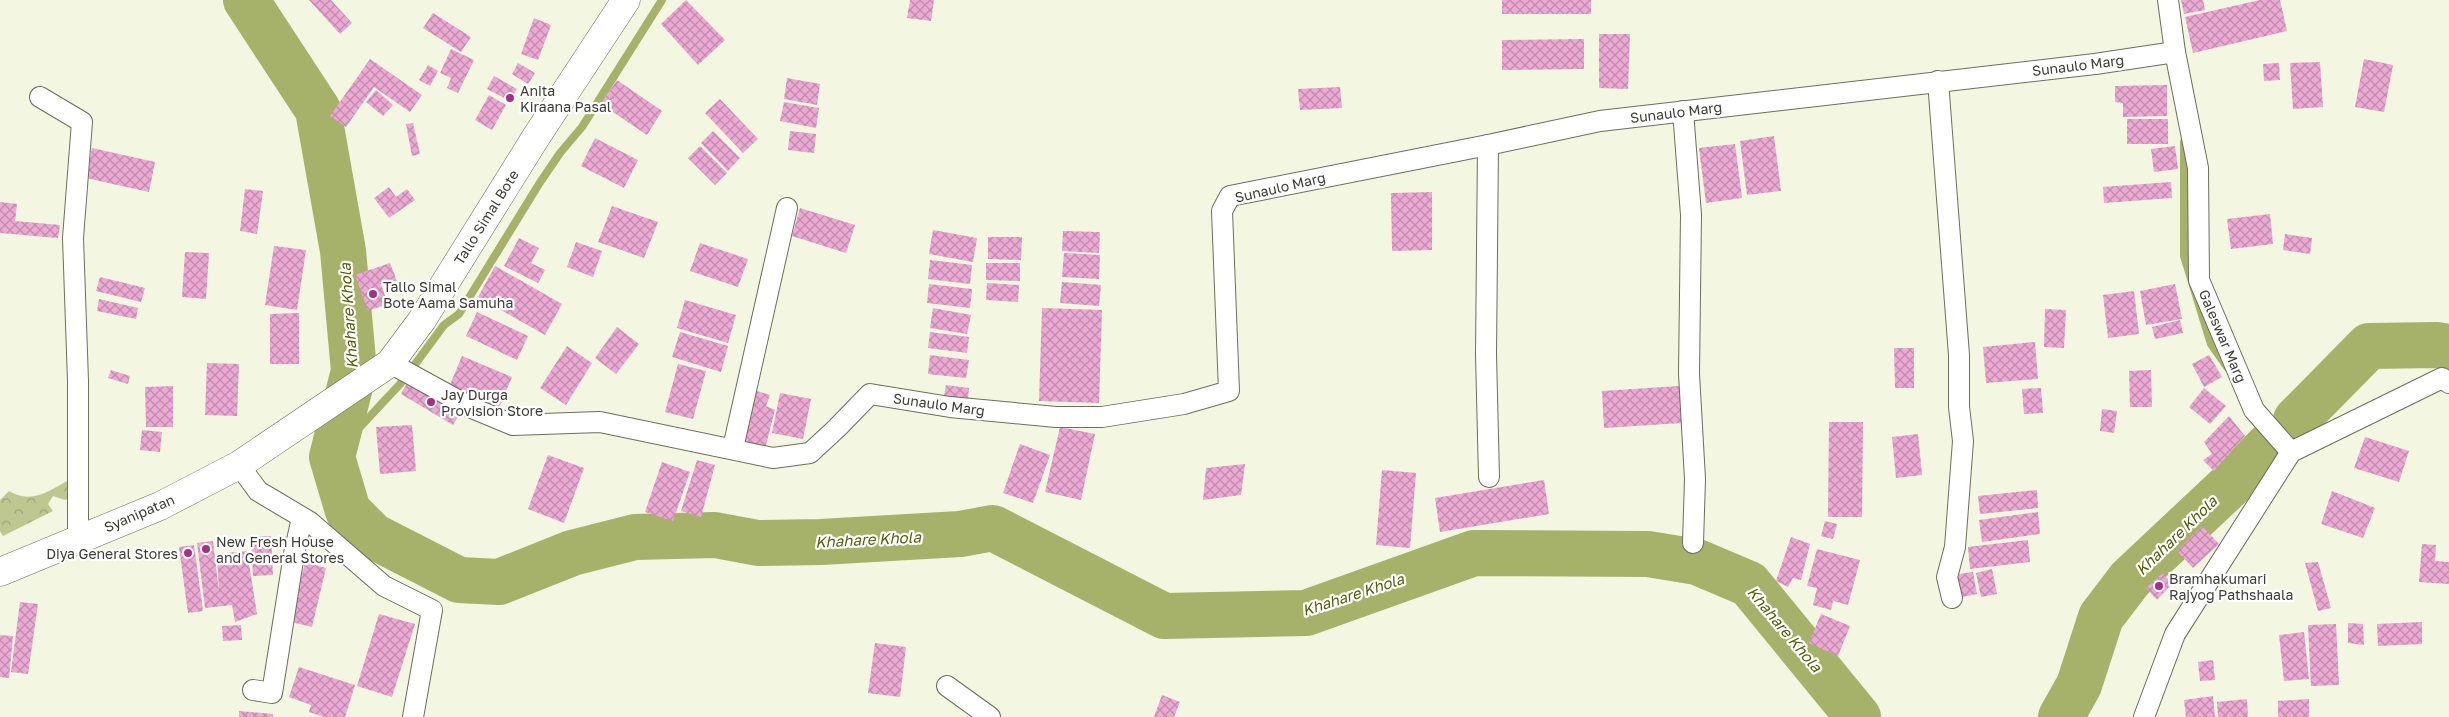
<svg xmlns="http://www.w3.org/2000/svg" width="2449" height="717" viewBox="0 0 2449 717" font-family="'Golos Text',sans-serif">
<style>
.forest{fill:url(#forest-crowns)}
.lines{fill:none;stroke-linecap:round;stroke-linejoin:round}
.stream{stroke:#a6b169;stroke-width:8}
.river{stroke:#a6b169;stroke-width:46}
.building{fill:url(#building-cross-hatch)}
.minor-casing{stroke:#6c6f5c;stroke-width:22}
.secondary-casing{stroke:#6c6f5c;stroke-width:29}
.minor{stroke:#fff;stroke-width:20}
.secondary{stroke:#fff;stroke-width:28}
.poi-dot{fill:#a52f87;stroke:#fff;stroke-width:2}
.labels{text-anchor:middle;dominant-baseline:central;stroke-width:4.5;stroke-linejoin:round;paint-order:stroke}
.street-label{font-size:14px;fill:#3c3d35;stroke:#fff}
.poi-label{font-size:14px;fill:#3c3d35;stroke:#fff;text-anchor:start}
.water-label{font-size:15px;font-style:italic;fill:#555d08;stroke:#fff}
</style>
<defs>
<pattern id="forest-crowns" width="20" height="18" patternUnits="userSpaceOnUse" patternTransform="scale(1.25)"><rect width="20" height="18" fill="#bec790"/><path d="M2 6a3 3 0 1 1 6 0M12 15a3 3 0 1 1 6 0" fill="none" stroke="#9ca376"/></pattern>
<pattern id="building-cross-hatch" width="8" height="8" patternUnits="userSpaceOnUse" patternTransform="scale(1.25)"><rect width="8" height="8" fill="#eba9d4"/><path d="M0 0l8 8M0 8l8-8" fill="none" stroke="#c08bad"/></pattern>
</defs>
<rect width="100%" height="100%" fill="#f3f7e1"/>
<path class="forest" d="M71 479 72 497 65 500 53 496 48 504 53 511 3 536 0 531V500L9 491C32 505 50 490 71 479Z"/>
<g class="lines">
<g class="stream">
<polyline points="2184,142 2184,256 2211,344 2227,367"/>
<polyline points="413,367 444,325 459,314 539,184 560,153 582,127 662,0"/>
<polyline points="2263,431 2269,445"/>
<polyline points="332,457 401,383"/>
</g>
<g class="river">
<polyline points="246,0 318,110 343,251 354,371 332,457 348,511 373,536 459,580 499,582 572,553 635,537 715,535 758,543 821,542 960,534 993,528 1164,616 1306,613 1474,553 1648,554 1697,562 1749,584 1858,717"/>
<polyline points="2296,420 2369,346 2437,345 2449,347"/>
<polyline points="2061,717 2079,685 2101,617 2130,579 2228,487 2269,445"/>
</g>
</g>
<g class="building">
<polygon points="309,0 331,0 352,23 340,34"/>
<polygon points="686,0 725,40 698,65 661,24"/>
<polygon points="910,0 934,0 931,21 907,18"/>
<rect x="1502" y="0" width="89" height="14"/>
<polygon points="2181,0 2203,0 2205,10 2184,14"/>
<polygon points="2260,0 2280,0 2287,31 2193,53 2185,17"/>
<polygon points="433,13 471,37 461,52 423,28"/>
<polygon points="534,18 551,25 538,60 521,54"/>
<polygon points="1599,34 1630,34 1628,89 1599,88"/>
<polygon points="1584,39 1584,69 1502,70 1502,40"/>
<polygon points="451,49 474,60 458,93 447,88 451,78 440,73"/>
<polygon points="370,59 422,95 410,112 374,87 346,127 330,116"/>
<polygon points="2364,59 2393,65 2384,112 2355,107"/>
<polygon points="2320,62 2323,107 2293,109 2290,63"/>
<polygon points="518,63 535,73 528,84 512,74"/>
<polygon points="2279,63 2280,80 2264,81 2263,64"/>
<polygon points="428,65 438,71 430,86 419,80"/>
<polygon points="494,76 517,89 510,101 487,89"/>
<polygon points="787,78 820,84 817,105 784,99"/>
<polygon points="617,80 662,111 647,135 601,104"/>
<polygon points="2167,85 2167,116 2123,117 2123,103 2115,102 2115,86"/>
<polygon points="1340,87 1342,108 1300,110 1298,89"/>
<polygon points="376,90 393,105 383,116 366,102"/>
<polygon points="489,95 506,105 492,130 475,120"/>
<polygon points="720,99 758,139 743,153 705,113"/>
<polygon points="784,102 819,108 816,128 780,121"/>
<rect x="2127" y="119" width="41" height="25"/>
<polygon points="413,123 420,154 412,156 406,124"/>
<polygon points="713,131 740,158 728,171 701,143"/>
<polygon points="790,131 816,134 814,153 788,150"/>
<polygon points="1774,136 1781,191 1747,195 1740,141"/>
<polygon points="595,138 638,160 624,188 581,166"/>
<polygon points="1735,144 1742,198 1706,203 1699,148"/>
<polygon points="700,146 727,173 715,185 688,158"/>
<polygon points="2175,146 2178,169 2154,172 2151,149"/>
<polygon points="92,148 155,162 149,192 86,178"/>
<polygon points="2171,182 2172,198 2104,203 2103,187"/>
<polygon points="389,187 396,197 407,189 415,200 389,218 374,198"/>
<polygon points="245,189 263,191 257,234 240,231"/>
<polygon points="1432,192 1432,250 1392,251 1391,193"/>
<polygon points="0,202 17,204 15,221 60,225 58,238 0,233"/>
<polygon points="612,206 658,222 644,258 598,242"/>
<polygon points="800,208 855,225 846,253 792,236"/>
<polygon points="2270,214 2273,244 2231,249 2227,219"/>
<polygon points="933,230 977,238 973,262 929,254"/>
<polygon points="1063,231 1100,232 1099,253 1062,251"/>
<polygon points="2285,234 2312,238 2310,254 2283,250"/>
<polygon points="988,237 1022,237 1021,260 988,259"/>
<polygon points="519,238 539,248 531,263 545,270 538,283 504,266"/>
<polygon points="576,242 602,251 593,277 567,267"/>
<polygon points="700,243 748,259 738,287 690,271"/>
<polygon points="274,246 306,250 297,310 265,305"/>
<polygon points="185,252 209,253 206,299 182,297"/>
<polygon points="1064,253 1100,255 1099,279 1062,277"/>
<polygon points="930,260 972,265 970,284 928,279"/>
<polygon points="390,263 397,281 381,284 388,304 368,311 355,275"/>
<polygon points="986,263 1020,263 1020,281 986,280"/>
<polygon points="495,266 562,304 545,335 478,297"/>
<polygon points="100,277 145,288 141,302 96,291"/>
<polygon points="1062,282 1101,285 1099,306 1060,303"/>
<polygon points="987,283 1019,285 1018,302 986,300"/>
<polygon points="929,284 972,289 970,308 927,303"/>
<polygon points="2175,284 2182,319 2146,325 2140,291"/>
<polygon points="2134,291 2139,334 2108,338 2103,295"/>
<polygon points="99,299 138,308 136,319 97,311"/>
<polygon points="685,300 736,315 728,343 677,328"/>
<polygon points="933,308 971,315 967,334 930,328"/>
<polygon points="1042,308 1102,310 1099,403 1039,401"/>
<polygon points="2045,309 2066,310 2064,348 2044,347"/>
<polygon points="477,312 528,336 517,360 466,336"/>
<polygon points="299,313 299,364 270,364 270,314"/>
<polygon points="2180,320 2183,333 2155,339 2152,327"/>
<polygon points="617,327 639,344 616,374 595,358"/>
<polygon points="680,332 728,346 721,372 672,357"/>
<polygon points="930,332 969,337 967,353 928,348"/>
<polygon points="2035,342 2038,379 1986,383 1983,347"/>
<polygon points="567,346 592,363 566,405 540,388"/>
<polygon points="1894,348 1914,348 1914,388 1895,388"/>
<polygon points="930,355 969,360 966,378 928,374"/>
<polygon points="2209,355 2222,377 2204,387 2192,364"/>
<polygon points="462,356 512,377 499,408 449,387"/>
<polygon points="207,363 239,364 237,416 205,415"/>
<polygon points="678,364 706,371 693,419 665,412"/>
<polygon points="111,370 130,376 128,384 108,378"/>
<polygon points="2151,370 2152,407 2130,407 2129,371"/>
<polygon points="409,379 462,410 453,425 401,394"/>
<polygon points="946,385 969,388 968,399 944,396"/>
<polygon points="173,386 173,427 146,427 145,387"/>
<polygon points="1679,386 1682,423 1604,428 1602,391"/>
<polygon points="2041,388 2043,413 2024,414 2022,389"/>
<polygon points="2204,388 2226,406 2210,424 2189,407"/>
<polygon points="754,390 770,395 766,406 775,410 765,449 741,443"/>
<polygon points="780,393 811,399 803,439 772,433"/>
<polygon points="2102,409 2117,411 2114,433 2100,431"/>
<polygon points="2229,416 2245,436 2214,471 2203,460 2212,454 2204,442"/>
<polygon points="1829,422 1863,422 1862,517 1828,517"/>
<polygon points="412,425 416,471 380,474 376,427"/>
<polygon points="1060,427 1095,434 1081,500 1045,492"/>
<polygon points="142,430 162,432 160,452 140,450"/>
<polygon points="1918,434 1922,475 1896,478 1892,437"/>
<polygon points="2365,437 2409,451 2399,482 2354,468"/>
<polygon points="1020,444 1050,455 1033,503 1003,493"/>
<polygon points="548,455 584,468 564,523 528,509"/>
<polygon points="697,460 715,465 701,517 681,511"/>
<polygon points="662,462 690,472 673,521 645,512"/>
<polygon points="1245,464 1241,495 1203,500 1206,468"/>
<polygon points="1382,470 1416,473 1410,548 1376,545"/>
<polygon points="1544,480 1549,514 1440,532 1435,498"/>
<polygon points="2037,490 2038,508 1980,514 1978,496"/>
<polygon points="2332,491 2375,508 2363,538 2321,524"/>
<polygon points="2038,512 2040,534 1982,542 1979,520"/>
<polygon points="1825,521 1837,524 1833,539 1821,536"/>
<polygon points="2202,526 2219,544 2193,568 2177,551"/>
<polygon points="271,536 273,575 253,576 251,537"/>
<polygon points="1791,537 1810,544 1801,580 1793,578 1788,587 1776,581"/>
<polygon points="2028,540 2030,562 1970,569 1968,547"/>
<polygon points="213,541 219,592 217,554 247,551 257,614 235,622 232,605 205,608 197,543"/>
<polygon points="2422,544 2436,545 2435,561 2449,562 2449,584 2419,582"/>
<polygon points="194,545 203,611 188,613 179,547"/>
<polygon points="1817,549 1860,560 1848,605 1833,601 1831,610 1813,605 1817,588 1807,586"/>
<polygon points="305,562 326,568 312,627 291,622"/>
<polygon points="2318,562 2331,608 2318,611 2305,563"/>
<polygon points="1992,569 1997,594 1981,597 1976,573"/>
<polygon points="1973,572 1977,594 1957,598 1952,575"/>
<polygon points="2163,573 2172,584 2157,600 2146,588"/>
<polygon points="20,602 38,604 28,674 11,672"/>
<polygon points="379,614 415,624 392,697 357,686"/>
<polygon points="1821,614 1850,626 1838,656 1809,643"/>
<polygon points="2422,622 2422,644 2378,646 2377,624"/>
<polygon points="2348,623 2363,624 2364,645 2348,643"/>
<polygon points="2336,624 2339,685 2311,686 2308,625"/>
<polygon points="241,625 242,640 223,641 222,626"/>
<polygon points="2304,632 2309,679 2284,681 2279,635"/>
<polygon points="0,635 13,636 9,678 0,677"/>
<polygon points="875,643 906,647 900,697 868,693"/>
<polygon points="2213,660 2215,680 2200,681 2198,662"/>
<polygon points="299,667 355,685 345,717 324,717 309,712 311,705 289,697"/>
<polygon points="1162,695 1180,702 1174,717 1154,717"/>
<polygon points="2213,696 2215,717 2186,717 2184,700"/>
<polygon points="2247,699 2248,717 2218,717 2217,702"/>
<polygon points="2309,699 2309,717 2278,717 2278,701"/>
<polygon points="239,711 273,714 273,717 239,717"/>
</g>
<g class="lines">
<defs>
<g id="minor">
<polyline points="2168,0 2175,52 2198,168 2199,280 2254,410 2291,452 2442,378 2449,383"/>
<polyline points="1938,81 1959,355 1959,407 1963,441 1955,547 1947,577 1952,598"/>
<polyline points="40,97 82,122 73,238 78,381 78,539"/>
<polyline points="1683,111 1691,215 1689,374 1695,479 1693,543"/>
<polyline points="1488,145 1486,355 1489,477"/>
<polyline points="390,363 472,408 513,425 600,422 773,458 810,453 837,428 870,394 950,407 1056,417 1102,417 1184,404 1229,391 1222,211 1230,196 1488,145 1600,121 2095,64 2175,52"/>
<polyline points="733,448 787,208"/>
<polyline points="239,465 258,491 310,522 384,586 432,610 413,717"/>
<polyline points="947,686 990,717"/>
<polyline points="253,690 272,693 294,554 302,518"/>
<polyline points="2144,717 2175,634 2291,452"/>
</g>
<polyline id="secondary" points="0,572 160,506 239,465 390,363 422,320 536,137 626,0"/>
</defs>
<use href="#minor" class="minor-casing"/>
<use href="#secondary" class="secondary-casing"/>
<use href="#minor" class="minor"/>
<use href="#secondary" class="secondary"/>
</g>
<g class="poi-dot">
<circle cx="510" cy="98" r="5"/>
<circle cx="373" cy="294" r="5"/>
<circle cx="431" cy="402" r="5"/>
<circle cx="206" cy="549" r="5"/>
<circle cx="188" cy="553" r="5"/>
<circle cx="2159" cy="586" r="5"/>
</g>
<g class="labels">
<g class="street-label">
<text transform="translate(2078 65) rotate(-7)">Sunaulo Marg</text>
<text transform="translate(1676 112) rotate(-7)">Sunaulo Marg</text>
<text transform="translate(1280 187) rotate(-13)">Sunaulo Marg</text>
<text transform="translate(486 217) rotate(-58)">Tallo Simal Bote</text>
<text transform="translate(2223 336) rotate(67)">Galeswar Marg</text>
<text transform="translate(939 404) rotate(8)">Sunaulo Marg</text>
<text transform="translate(139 513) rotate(-23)">Syanipatan</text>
</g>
<g class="poi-label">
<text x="520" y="90">Anita<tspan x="520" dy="16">Kiraana Pasal</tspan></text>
<text x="383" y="286">Tallo Simal<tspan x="383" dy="16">Bote Aama Samuha</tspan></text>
<text x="441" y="394">Jay Durga<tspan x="441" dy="16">Provision Store</tspan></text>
<text x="216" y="541">New Fresh House<tspan x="216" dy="16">and General Stores</tspan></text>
<text x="178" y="553" text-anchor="end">Diya General Stores</text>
<text x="2169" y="578">Bramhakumari<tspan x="2169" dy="16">Rajyog Pathshaala</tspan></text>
</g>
<g class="water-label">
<text transform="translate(348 316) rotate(-94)">Khahare Khola</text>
<text transform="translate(2176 535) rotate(-44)">Khahare Khola</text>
<text transform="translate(868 539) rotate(-3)">Khahare Khola</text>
<text transform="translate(1353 594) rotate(-18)">Khahare Khola</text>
<text transform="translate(1785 629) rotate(50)">Khahare Khola</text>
</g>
</g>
</svg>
